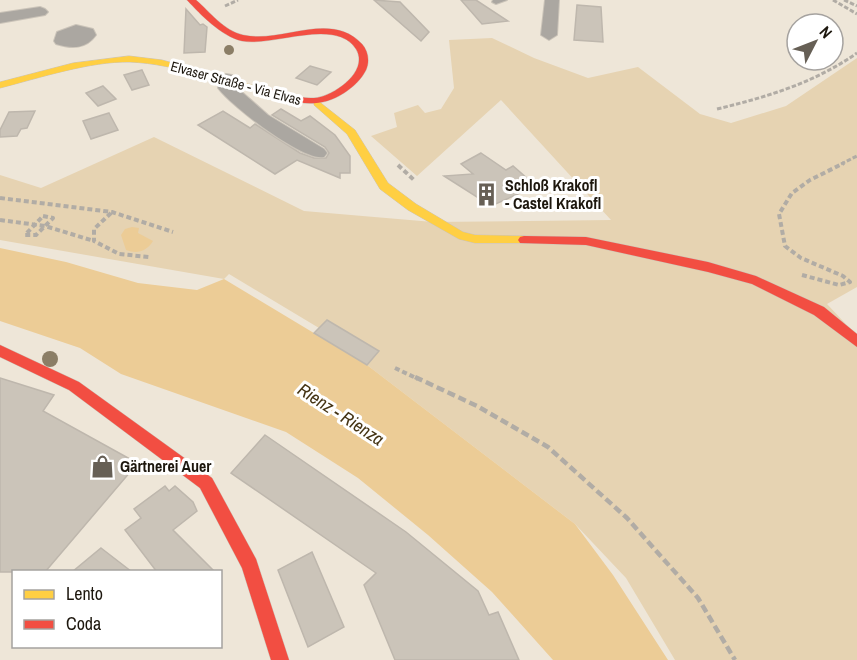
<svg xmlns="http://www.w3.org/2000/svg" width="857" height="660" viewBox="0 0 857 660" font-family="'Archivo Narrow',sans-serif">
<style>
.green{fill:#e6d3b2}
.water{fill:#eccc96}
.building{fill:#cbc4b9;stroke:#beb7ad;stroke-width:1.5}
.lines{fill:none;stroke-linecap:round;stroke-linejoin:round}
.lane-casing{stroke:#cbc4b9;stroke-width:2}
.street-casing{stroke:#cbc4b9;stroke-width:2}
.slow-casing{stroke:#cbc4b9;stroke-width:1}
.jam-casing{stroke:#cbc4b9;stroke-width:1}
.path-far2{stroke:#b1aca5;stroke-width:3;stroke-dasharray:4.5 2;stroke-linecap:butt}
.path-far1{stroke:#b1aca5;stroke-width:4;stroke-dasharray:5 3;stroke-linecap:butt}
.path{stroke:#b1aca5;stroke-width:4.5;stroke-dasharray:8 4;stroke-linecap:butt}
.lane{fill:#aba7a1;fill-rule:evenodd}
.street{fill:#aba7a1;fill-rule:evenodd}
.slow{fill:#ffcf43;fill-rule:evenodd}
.jam{fill:#f24e42;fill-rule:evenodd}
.tree{fill:#8b7e66}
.labels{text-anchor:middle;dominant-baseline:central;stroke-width:6;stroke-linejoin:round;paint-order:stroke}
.far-street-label{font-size:14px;fill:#1d170e;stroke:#fff}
.poi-label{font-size:16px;font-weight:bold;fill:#1d170e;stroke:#fff;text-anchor:start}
.water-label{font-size:18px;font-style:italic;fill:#453414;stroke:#fff}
</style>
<rect width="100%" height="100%" fill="#eee6d8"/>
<polygon class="green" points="492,38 534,58 588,78 638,67 700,114 731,123 786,106 857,58 857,287 827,304 857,336 857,660 675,660 626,578 575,524 367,365 379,351 327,320 319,328 229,274 224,279 0,240 0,175 41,188 154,137 304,211 433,222 611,220 501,100 417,176 371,136 397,127 394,113 418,105 425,113 441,109 454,88 449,40"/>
<g class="water">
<path d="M132 227 139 228 138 233 153 241C146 252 137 254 126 250L121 235 125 229Z"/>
<polygon points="0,248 66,262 138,283 197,290 224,279 367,365 575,524 613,575 668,660 553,660 492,592 428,535 358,478 286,432 121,374 80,348 0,321"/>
</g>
<g class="building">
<polygon points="374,0 400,2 429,32 421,41"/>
<polygon points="461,0 476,0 508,21 482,24"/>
<polygon points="577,5 601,7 603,42 574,40"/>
<polygon points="186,9 200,25 203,24 207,27 205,52 184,53"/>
<polygon points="310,66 331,72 317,85 296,78"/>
<polygon points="142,70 149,85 132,90 124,75"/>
<polygon points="103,86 116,99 98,106 86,93"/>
<polygon points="281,109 301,121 310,116 335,135 350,156 350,173 340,173 340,178 297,160 275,174 198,125 223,111 250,128 255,124 300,153 314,158 326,158 329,153 325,147 272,115"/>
<polygon points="35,111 27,128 21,129 17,136 0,137 0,130 9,112"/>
<polygon points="109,113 118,130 91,139 83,121"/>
<polygon points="481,153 506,170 513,166 536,186 491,206 444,176 473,174 461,164"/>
<polygon points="327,320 379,351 367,365 314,333"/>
<polygon points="0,378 54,395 43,411 130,459 131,471 45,572 0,572"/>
<polygon points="265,435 406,532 478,591 489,615 498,612 519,660 395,660 364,585 376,573 231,473"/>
<polygon points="165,486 169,491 175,486 193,502 197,511 173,530 215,572 157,572 125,530 141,518 134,509"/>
<polygon points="101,548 132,572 72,572"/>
<polygon points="312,552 344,627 308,647 278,570"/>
</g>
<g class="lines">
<defs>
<polygon id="lane" points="493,0 507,0 496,4 492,2"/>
<g id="street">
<polygon points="545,0 559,0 557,35 549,40 541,35"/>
<polygon points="40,7 45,9 48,12 45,15 0,23 0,13"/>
<path d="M76 25 93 29 96 35C86 49 72 49 56 44L54 41 57 32Z"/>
<path d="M226 74 232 75 235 86 268 115 324 149 327 153 324 157C304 162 231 106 218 88V79L220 75Z"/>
</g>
<g id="slow">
<path d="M129 56 162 60 274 91 269 94C224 83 177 64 130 62 91 61 39 78 0 88V82L73 63Z"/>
<polygon points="317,100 355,130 388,183 416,204 463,232 475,235 524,236 528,237 530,240 528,243 475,243 459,239 408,210 380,189 347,134 314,105 314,101"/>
</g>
<g id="jam">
<path d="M187 0H196C210 12 224 31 243 35 282 44 330 10 362 44 368 51 370 61 366 70 361 80 353 87 344 93 318 110 293 103 266 93L264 91 269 88C284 92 298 99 314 98 332 97 370 72 356 49 336 17 273 47 242 41 221 36 201 15 187 0Z"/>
<polygon points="524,236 586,237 708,262 756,276 824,307 857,334 857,347 814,315 752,284 708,272 586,245 520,243 518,240 520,237"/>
<polygon points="0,345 79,382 212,478 256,559 289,660 271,660 242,568 200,488 69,390 0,357"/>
</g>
</defs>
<use href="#lane" class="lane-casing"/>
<use href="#street" class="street-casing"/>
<use href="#slow" class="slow-casing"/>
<use href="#jam" class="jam-casing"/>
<g class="path-far2">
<polyline points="833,0 857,14"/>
<polyline points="844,0 857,6"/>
<polyline points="225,6 238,0"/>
<path d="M717 109C767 97 814 83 857 53"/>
<polyline points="841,164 857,156"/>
</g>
<g class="path-far1">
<polyline points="398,165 414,180"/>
<polyline points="0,198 112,212 173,232"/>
<polyline points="111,213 94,229 94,241 119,254 149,257"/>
<polygon points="43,216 53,218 36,235 25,235"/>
<polyline points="0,220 45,226 94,241"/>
<polyline points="802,275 839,285 850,282 843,276 801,258 785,246 779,214 792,193 810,180 844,163"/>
<polyline points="395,368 418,379"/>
</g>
<polyline class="path" points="415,377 477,406 548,447 627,518 698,598 735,660"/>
<use href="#lane" class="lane"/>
<use href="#street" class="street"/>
<use href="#slow" class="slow"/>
<use href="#jam" class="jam"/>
</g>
<g class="tree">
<circle cx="229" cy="50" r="5"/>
<circle cx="50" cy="359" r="8"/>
</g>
<defs>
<symbol id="building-bare" viewBox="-9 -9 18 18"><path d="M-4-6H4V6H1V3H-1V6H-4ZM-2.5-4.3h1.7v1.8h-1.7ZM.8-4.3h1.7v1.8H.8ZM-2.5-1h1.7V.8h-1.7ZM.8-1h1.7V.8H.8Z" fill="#665f55" stroke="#fff" stroke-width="2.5" paint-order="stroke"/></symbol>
<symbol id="shop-bare" viewBox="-9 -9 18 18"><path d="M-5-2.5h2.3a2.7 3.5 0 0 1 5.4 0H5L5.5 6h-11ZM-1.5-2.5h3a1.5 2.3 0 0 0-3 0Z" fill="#665f55" stroke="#fff" stroke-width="2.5" paint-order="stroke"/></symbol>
</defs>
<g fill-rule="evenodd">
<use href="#building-bare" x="470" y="178" width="33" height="33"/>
<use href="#shop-bare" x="86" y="450" width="33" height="33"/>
</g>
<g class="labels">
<g class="far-street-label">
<text transform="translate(236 83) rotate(15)">Elvaser Straße - Via Elvas</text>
</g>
<g class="poi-label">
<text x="505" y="185">Schloß Krakofl<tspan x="505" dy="18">- Castel Krakofl</tspan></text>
<text x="120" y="466">Gärtnerei Auer</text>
</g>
<g class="water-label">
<text transform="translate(341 414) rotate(33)">Rienz - Rienza</text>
</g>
</g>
<rect x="12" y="570" width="210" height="78" fill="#ffffff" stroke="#a5a29f" stroke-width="1.5"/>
<rect x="24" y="590" width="30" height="9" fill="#ffcf43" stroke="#a5a29f" stroke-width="1.5"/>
<text x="66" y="600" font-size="18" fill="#1d170e">Lento</text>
<rect x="24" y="620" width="30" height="9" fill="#f24e42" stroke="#a5a29f" stroke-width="1.5"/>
<text x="66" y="630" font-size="18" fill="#1d170e">Coda</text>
<g transform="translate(815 42) rotate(48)"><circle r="28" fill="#ffffff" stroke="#a5a29f" stroke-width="1.5"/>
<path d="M0-4.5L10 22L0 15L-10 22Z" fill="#665f55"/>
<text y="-9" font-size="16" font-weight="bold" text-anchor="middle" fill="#1d170e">N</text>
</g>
</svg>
